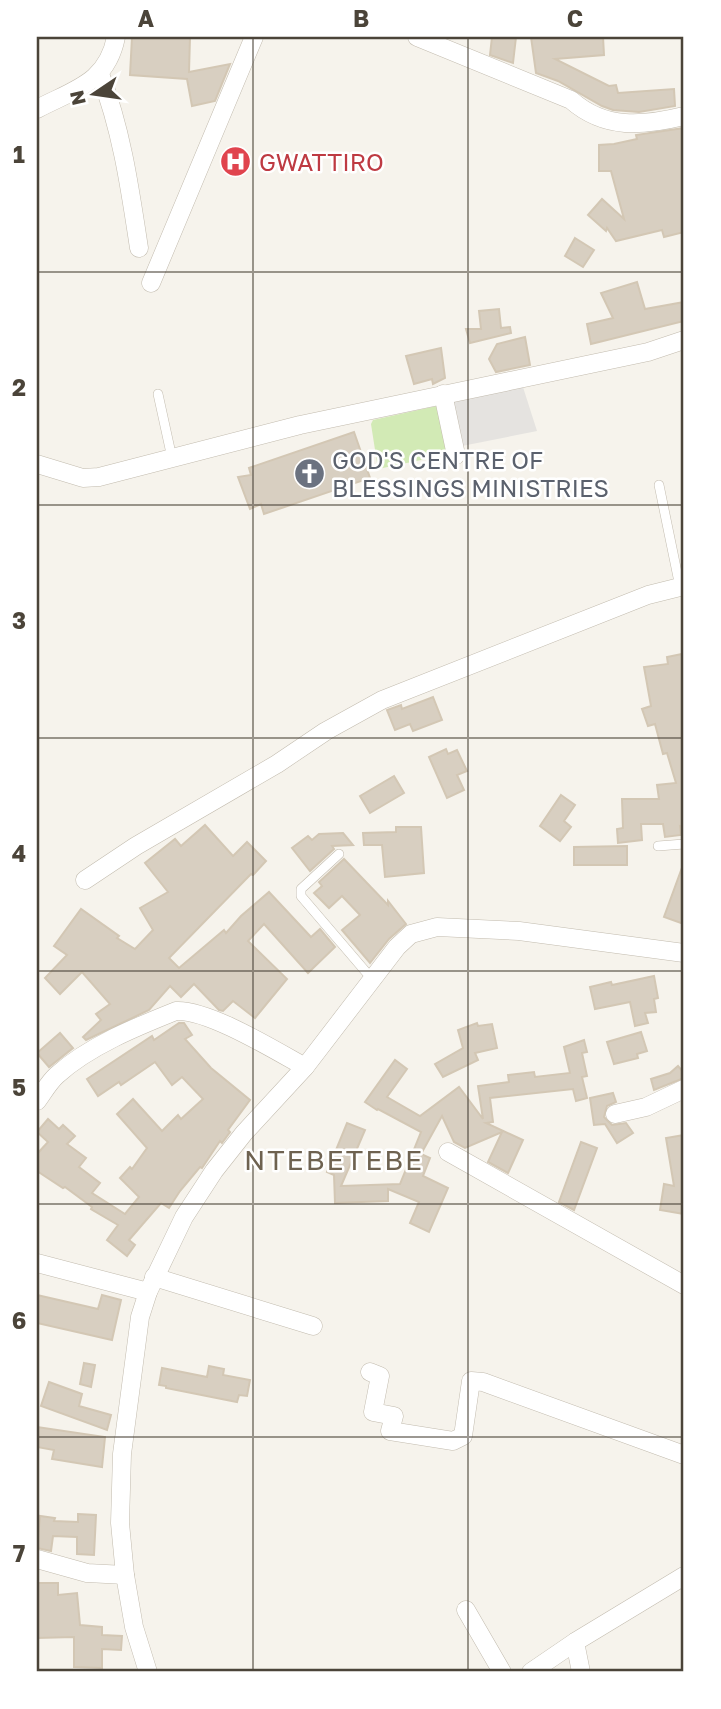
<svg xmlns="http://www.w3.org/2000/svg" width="721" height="1709" viewBox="0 0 721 1709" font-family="'Golos Text',sans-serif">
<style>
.green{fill:#d2eab5}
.parking{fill:#e5e3e0}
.building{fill:#d8cfc1;stroke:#d3c7b4;stroke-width:2}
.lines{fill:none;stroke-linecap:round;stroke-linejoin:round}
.service-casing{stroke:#c2bbae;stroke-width:10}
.minor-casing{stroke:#c2bbae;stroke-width:19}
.service{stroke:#fff;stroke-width:9}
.minor{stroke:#fff;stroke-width:18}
.grid{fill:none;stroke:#4b4439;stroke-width:2;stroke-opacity:0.55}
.labels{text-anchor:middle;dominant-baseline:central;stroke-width:5;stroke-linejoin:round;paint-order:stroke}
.health-label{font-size:24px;fill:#be3a42;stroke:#fff;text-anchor:start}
.worship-label{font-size:24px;fill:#5b616d;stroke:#fff;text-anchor:start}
.quarter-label{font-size:28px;letter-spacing:2px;fill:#6e6250;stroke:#fff}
.neatline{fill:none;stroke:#4b4439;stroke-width:2.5}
.grid-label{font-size:23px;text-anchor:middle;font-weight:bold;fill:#4b4439}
</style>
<rect width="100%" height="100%" fill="#f6f3ec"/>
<polygon class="green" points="441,405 450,454 378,469 371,424 373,420"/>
<polygon class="parking" points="522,384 537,431 462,446 448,396"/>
<g class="building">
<polygon points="132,37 190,37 189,72 230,64 215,101 192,106 187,79 130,75"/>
<polygon points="492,37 516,37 513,63 490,55"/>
<polygon points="531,37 603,37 604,55 555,59 609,86 616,85 618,93 674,89 675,106 639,112 613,110 602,106 558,81 536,73"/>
<polygon points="684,128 684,232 664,237 662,230 616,241 607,228 606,231 588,215 602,199 624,219 611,171 599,171 599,145 614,144 637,139 636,135"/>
<polygon points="575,238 594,250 583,267 565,256"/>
<polygon points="637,282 645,309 684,302 684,321 591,344 587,324 613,318 601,293"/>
<polygon points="499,309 501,328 510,327 511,333 470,343 466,329 481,329 479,311"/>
<polygon points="525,337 530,365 496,372 489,359 497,344"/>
<polygon points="441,348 445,378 433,384 432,379 414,384 406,356"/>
<polygon points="354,432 370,478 264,514 261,504 250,509 238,477 251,475 249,468"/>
<polygon points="682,654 684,664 684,827 680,826 681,835 665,837 663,824 641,824 642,840 618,843 617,829 623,828 622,799 659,799 657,785 676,783 667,753 663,754 655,724 648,726 642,709 651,706 644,667 668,664 667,657"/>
<polygon points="433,697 442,720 413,731 410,724 395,730 387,710 401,705 402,709"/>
<polygon points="446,749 448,754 457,750 467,771 457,775 464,790 447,798 429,757"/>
<polygon points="394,776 404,793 370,813 360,796"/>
<polygon points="561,795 575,805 564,821 571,827 560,841 540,826"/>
<polygon points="205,825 233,856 247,842 266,861 253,875 251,874 169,958 179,968 224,930 226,933 241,916 269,892 311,937 320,929 335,947 308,973 264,924 248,941 287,979 255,1018 233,1001 223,1011 219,1010 194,984 181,997 170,986 149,1010 86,1040 83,1037 101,1020 96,1014 110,1004 82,972 60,994 45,978 67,955 54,946 81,909 119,936 117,938 135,949 153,930 140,908 168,892 145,863 175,839 181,846"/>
<polygon points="396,827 421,827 424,873 385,877 382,845 364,845 363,833 396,832"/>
<polygon points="343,833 353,845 332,846 334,849 310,871 292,848 308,836 312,840 319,834"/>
<polygon points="627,846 627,865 574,865 574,847"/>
<polygon points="344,859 388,905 388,901 406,924 389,939 370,963 342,930 360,915 342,896 329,908 314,893 322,886 319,882"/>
<polygon points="683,865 684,865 684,924 664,917"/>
<polygon points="654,976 658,998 654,999 656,1012 645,1013 648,1023 635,1026 630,1002 595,1009 590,987 611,982 612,985"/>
<polygon points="179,1023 184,1023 192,1035 185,1039 211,1068 250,1100 228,1130 230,1132 222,1143 220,1141 202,1168 200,1167 180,1191 169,1208 161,1203 129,1240 135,1245 127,1256 107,1240 118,1225 91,1209 92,1207 65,1187 63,1188 37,1171 37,1154 48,1142 37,1132 48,1119 59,1129 63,1125 75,1136 67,1144 86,1158 79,1167 100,1183 92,1193 125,1214 139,1197 120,1178 130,1167 132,1169 147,1148 117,1114 133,1099 162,1131 178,1115 181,1119 203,1099 182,1077 172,1085 155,1062 121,1085 119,1082 98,1096 87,1079 152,1036 154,1040"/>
<polygon points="477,1023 478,1026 492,1024 497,1048 475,1053 478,1060 443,1077 435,1064 463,1048 458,1030"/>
<polygon points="641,1032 647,1051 637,1054 638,1058 614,1064 607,1042"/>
<polygon points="60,1033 73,1048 49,1067 37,1053"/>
<polygon points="584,1040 587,1052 582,1053 587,1076 582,1077 587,1098 576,1101 573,1089 490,1098 493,1122 486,1123 523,1140 508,1173 488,1162 502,1132 465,1148 454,1142 442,1116 421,1154 430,1158 423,1176 448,1188 429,1232 410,1223 419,1202 388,1189 388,1201 335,1203 334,1175 327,1172 347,1123 365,1130 341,1186 400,1184 421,1132 378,1109 377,1110 365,1102 395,1060 407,1069 387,1097 420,1116 459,1087 483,1119 478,1086 509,1082 508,1075 534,1072 535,1077 570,1073 564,1047"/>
<polygon points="678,1066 684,1073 684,1078 654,1090 651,1079 670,1073"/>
<polygon points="613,1093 616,1102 607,1106 604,1117 612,1125 626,1123 633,1133 617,1143 605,1124 594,1125 590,1098"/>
<polygon points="684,1135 684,1214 660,1210 664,1184 674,1186 666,1138"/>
<polygon points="581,1142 597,1148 574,1210 559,1202"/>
<polygon points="37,1295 98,1309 102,1295 121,1300 112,1340 37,1323"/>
<polygon points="84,1363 95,1365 91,1387 80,1384"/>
<polygon points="209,1366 224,1369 223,1375 250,1380 247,1396 239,1395 237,1402 166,1388 166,1386 159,1385 162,1368 207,1377"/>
<polygon points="49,1382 82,1394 79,1406 111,1415 107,1430 41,1406"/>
<polygon points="37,1427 105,1437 102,1467 52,1459 54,1450 37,1447"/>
<polygon points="78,1514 96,1515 94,1555 77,1554 77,1537 53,1536 51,1551 37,1548 40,1516 55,1518 54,1521 78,1522"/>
<polygon points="37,1583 58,1583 58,1595 77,1593 80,1625 102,1627 102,1635 122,1636 121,1650 102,1649 102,1668 74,1667 74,1637 37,1638"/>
</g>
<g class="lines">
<defs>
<g id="service">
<polyline points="158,394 172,458"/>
<polyline points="659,485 680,587"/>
<polyline points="658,846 684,844"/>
<polyline points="339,854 301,889 301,896 372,979"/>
</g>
<g id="minor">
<path d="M417 37 571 100C605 130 643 126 684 116"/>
<path d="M100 74C122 131 130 189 139 248"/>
<path d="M37 109C75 89 107 83 116 37"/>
<polyline points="151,283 254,37"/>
<polyline points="443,394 456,455"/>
<polyline points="37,464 83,478 99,477 300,425 648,352 684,340"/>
<polyline points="85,880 136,846 277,764 326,731 382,700 648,595 684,586"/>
<path d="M37 1101C43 1093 49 1082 57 1075 89 1046 136 1027 176 1011 208 1009 276 1051 305 1067"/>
<polyline points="615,1114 646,1107 684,1089"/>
<polyline points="448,1152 684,1285"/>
<polyline points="37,1263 148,1292"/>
<polyline points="154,1277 313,1326"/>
<polyline points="370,1372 380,1376 373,1412 394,1416 390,1431 453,1441 463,1436 471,1381 483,1382 684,1455"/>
<polyline points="37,1559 87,1573 125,1575 120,1523 122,1454 140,1317 148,1292 184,1217 214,1171 244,1133 305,1067 397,947 411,934 437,927 519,931 684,953"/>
<polyline points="125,1575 134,1627 148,1672"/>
<polyline points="466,1610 502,1672"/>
<polyline points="575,1642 581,1672"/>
<polyline points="531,1672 575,1642 684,1576"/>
</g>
</defs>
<use href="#service" class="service-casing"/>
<use href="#minor" class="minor-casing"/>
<use href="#service" class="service"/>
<use href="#minor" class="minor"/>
</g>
<path class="grid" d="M253 37V1672M468 37V1672M37 272H684M37 505H684M37 738H684M37 971H684M37 1204H684M37 1437H684"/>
<defs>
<symbol id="hospital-disc" viewBox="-11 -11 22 22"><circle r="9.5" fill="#e0444e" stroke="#fff"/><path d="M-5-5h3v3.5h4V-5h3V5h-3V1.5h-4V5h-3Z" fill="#fff"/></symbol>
<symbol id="church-disc" viewBox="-11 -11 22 22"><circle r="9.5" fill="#6b7280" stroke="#fff"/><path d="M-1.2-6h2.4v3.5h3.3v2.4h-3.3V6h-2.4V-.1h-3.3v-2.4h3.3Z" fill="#fff"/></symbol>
</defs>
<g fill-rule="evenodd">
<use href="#hospital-disc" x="218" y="144" width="35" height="35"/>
<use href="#church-disc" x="292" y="456" width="35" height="35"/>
</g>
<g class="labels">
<g class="health-label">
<text x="259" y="161">GWATTIRO</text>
</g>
<g class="worship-label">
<text x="332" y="459">GOD'S CENTRE OF<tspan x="332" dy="28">BLESSINGS MINISTRIES</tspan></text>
</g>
<g class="quarter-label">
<text x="334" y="1159">NTEBETEBE</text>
</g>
</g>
<rect width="721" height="1709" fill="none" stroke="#ffffff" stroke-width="77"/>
<g transform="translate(94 94) rotate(257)" stroke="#ffffff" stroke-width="5" paint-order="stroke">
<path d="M0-5L12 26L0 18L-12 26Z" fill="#4b4439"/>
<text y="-10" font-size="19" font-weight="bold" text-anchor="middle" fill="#4b4439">N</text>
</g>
<rect x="38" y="38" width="644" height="1632" class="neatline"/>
<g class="grid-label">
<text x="146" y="27">A</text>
<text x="361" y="27">B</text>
<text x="575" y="27">C</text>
<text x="19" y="163">1</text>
<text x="19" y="396">2</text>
<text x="19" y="629">3</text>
<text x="19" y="862">4</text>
<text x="19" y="1096">5</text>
<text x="19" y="1329">6</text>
<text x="19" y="1562">7</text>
</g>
</svg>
